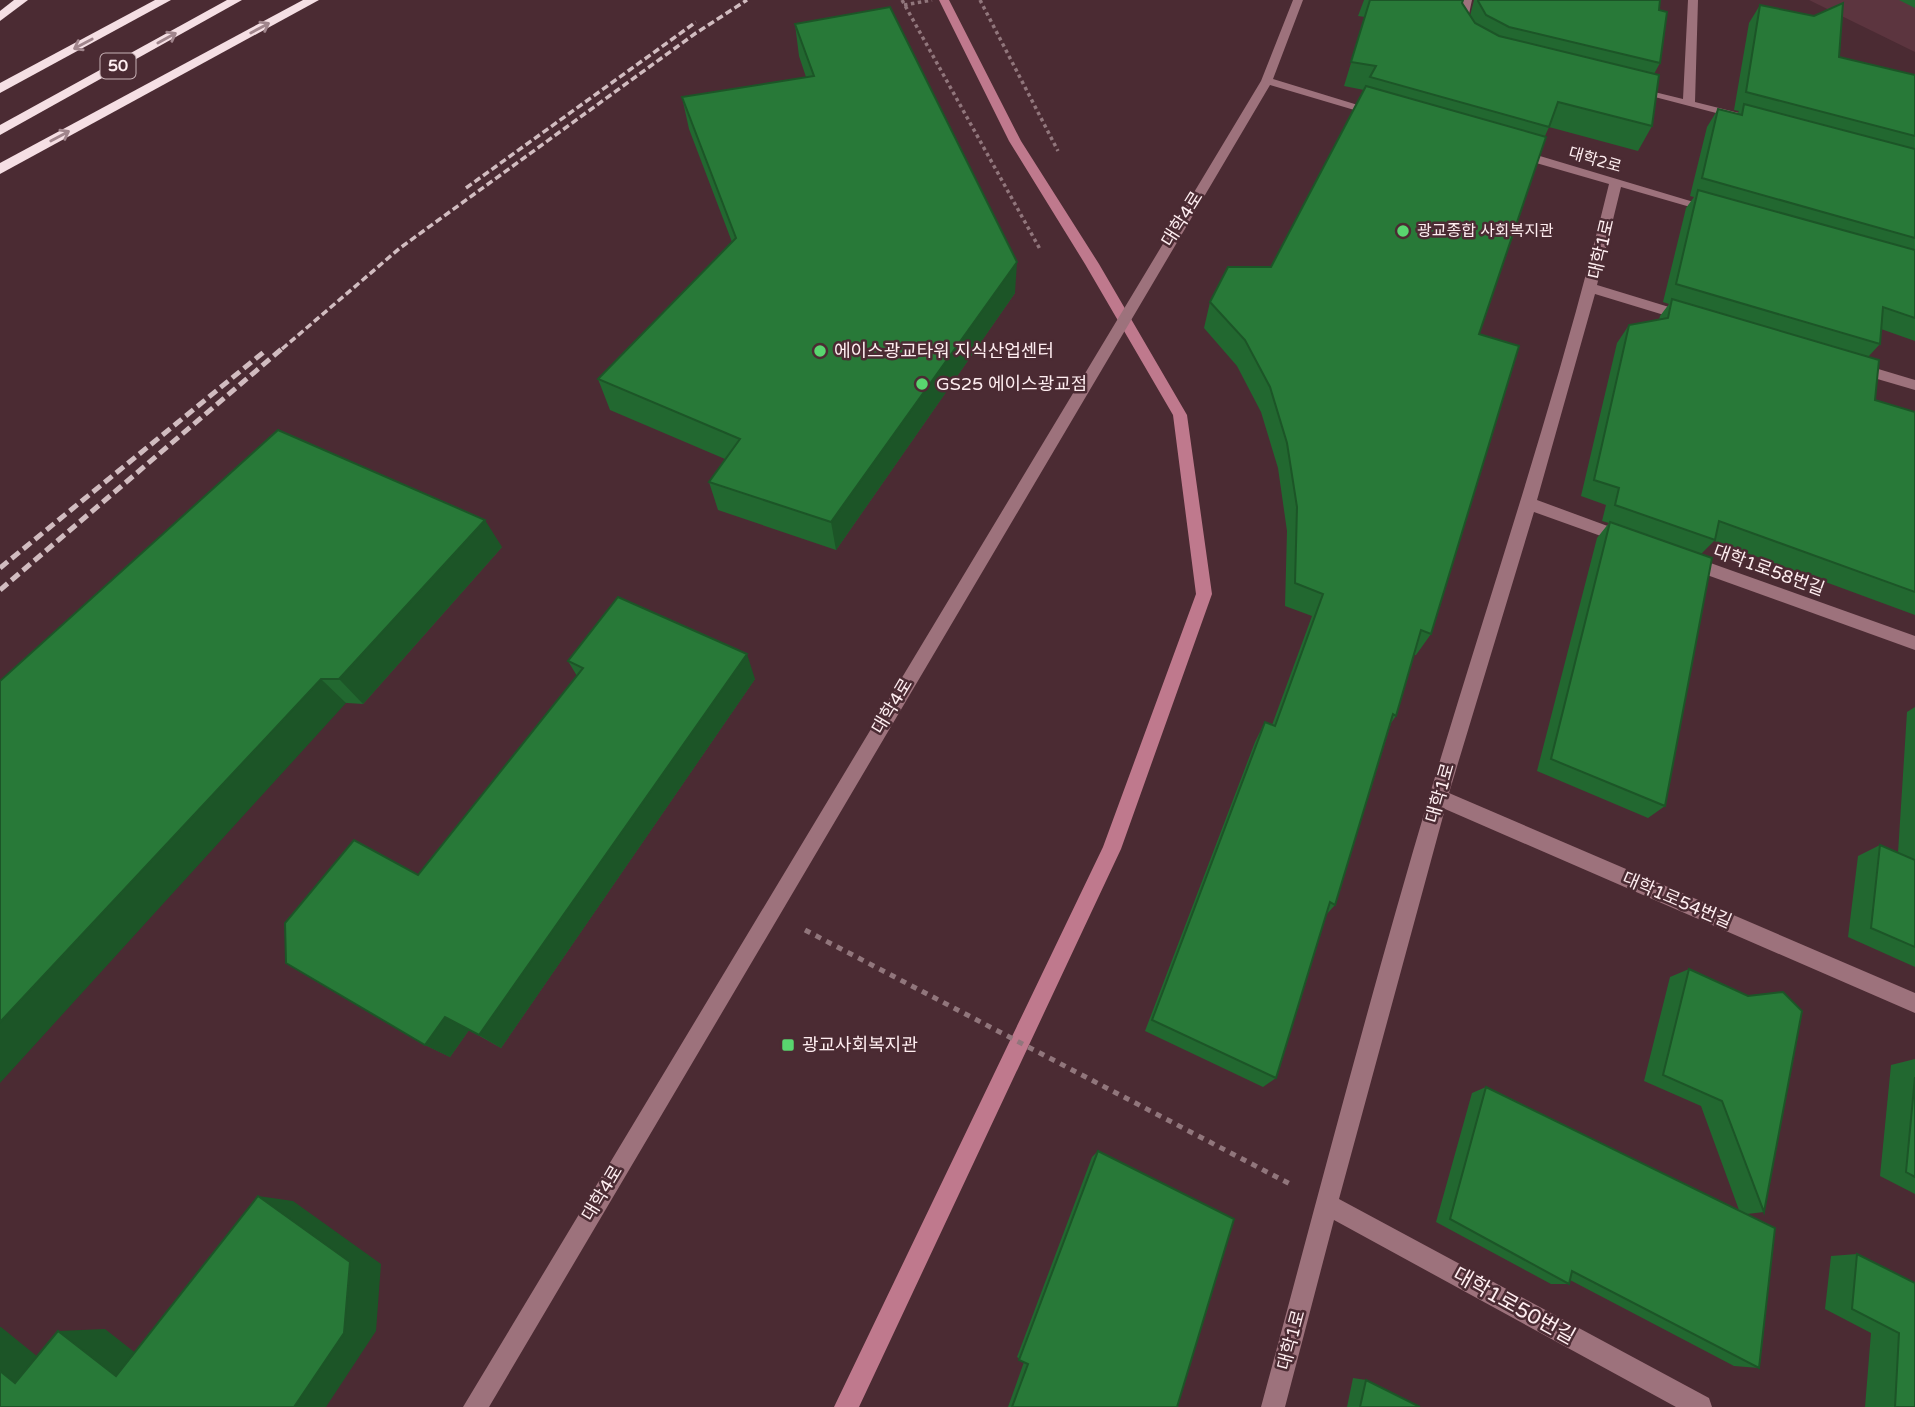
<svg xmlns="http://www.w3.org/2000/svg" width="1915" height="1407" viewBox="0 0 1915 1407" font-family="'Varela Round','Noto Sans KR',sans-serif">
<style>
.built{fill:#5c353f}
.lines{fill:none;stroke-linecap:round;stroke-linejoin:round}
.stream{fill:#bf798d;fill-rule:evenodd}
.path-far1{stroke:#91767c;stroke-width:3.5;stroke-dasharray:3.5 3.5;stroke-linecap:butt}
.path{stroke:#91767c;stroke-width:5;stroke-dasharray:6 6;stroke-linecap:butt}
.minor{fill:#9d727c;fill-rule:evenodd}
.highway{fill:#f5dfe4;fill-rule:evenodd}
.rail-far1{stroke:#d1bcc0;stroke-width:3.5;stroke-dasharray:7 3.5;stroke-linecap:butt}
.rail{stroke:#d1bcc0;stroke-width:5;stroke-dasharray:10 5;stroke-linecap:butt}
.wall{fill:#226830}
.shaded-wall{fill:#1c5527}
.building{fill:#287938;stroke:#1c5527;stroke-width:2}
.oneway{stroke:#a0858c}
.poi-dot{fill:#59d56f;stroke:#4b2b33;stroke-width:2.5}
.labels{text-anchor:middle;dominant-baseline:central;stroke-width:5;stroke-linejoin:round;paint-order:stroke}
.shield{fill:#4b2b33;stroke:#c8b3b7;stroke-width:2}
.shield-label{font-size:16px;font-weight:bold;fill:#feedf0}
.far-street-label{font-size:16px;fill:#feedf0;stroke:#4b2b33}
.far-poi-label{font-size:16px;fill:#feedf0;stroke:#4b2b33;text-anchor:start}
.street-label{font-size:18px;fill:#feedf0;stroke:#4b2b33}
.poi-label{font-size:18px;fill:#feedf0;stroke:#4b2b33;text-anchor:start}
.near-street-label{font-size:21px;fill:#feedf0;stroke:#4b2b33}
</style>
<rect width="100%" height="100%" fill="#4b2b33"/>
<polygon class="built" points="1809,0 1915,0 1915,52"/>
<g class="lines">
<polygon class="stream" points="939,0 949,0 1021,141 1099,264 1187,415 1212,594 1121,849 859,1407 834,1407 1103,847 1196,594 1173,415 1085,264 1009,141"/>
<g class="path-far1">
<polyline points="902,0 1041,251"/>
<polyline points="980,0 1058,151"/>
<polyline points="904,5 932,0"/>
</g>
<polyline class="path" points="805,930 1290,1184"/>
<g class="minor">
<polygon points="1293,0 1303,0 1273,79 1384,113 1378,117 1270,85 489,1407 463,1407 1261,81"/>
<polygon points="1462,0 1472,0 1466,28 1461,31 1456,28"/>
<polygon points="1688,0 1698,0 1695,102 1743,114 1743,120 1628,90 1634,87 1683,99"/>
<path d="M1512 150H1520L1717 209 1711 213 1621 187 1597 285 1692 314 1694 317 1687 322 1595 294 1537 500 1632 535 1634 539 1626 545 1534 512 1449 793 1915 993V1013L1445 809 1339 1199 1709 1398 1712 1407H1676L1334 1220 1285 1407H1261C1316 1204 1369 999 1429 797 1490 593 1559 391 1609 184L1512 156Z"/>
<polygon points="1855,362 1915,380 1915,390 1850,371 1850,363"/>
<polygon points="1688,555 1915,636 1915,650 1682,566 1680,561 1682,556"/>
</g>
<g class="highway">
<polygon points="14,0 28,0 0,21 0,11"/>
<polygon points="155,0 171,0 0,93 0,83"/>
<polygon points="227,0 242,0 0,135 0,125"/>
<polygon points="303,0 319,0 0,174 0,163"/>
</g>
<g class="rail-far1">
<polyline points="466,188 696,22"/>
<polyline points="282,349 400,248 696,33 747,0"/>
</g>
<g class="rail">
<polyline points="0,568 265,351"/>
<polyline points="0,590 284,347"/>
</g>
</g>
<g class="wall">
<polygon points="1364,0 1463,0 1462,3 1470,16 1474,0 1660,0 1659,10 1660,63 1654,74 1652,126 1638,151 1549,127 1545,136 1479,334 1431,634 1416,655 1414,655 1396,716 1391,723 1335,905 1326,915 1276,1078 1263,1087 1145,1031 1255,742 1265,722 1272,725 1312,616 1285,606 1287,531 1278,468 1261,412 1237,366 1204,328 1210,302 1271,267 1364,90 1344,86 1365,17 1358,16"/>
<polygon points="1899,0 1915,0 1915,8"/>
<polygon points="1760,5 1839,57 1915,75 1915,341 1881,329 1880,344 1868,357 1875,400 1915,412 1915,615 1714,541 1701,554 1665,806 1648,818 1537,771 1597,538 1609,523 1602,521 1606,505 1581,496 1617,343 1629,325 1659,320 1660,316 1669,304 1663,302 1686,208 1694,197 1690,196 1707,127 1718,109 1737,114 1739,111 1734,110 1749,23"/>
<polygon points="795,24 1015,293 836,550 718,510 709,482 725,459 610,410 598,379 732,242 689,129 682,97 806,77 799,56"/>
<polygon points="502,547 363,704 0,681"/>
<polygon points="568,661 755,679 501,1048 469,1030 450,1057 425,1045 418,875 577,676"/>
<polygon points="1915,707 1915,967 1848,937 1858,856 1880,845 1898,853 1907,712"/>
<polygon points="1689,969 1764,1212 1747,1214 1759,1368 1734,1366 1570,1280 1569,1284 1551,1284 1436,1222 1472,1093 1486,1087 1739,1210 1701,1106 1644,1081 1670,977"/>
<polygon points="1915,1059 1915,1194 1880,1176 1891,1065"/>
<polygon points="1098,1151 1177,1407 1008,1407 1024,1362 1017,1357 1092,1157"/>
<polygon points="1857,1254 1915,1283 1915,1407 1865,1407 1871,1333 1825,1309 1831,1256"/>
<polygon points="1353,1378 1366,1380 1420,1407 1347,1407"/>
</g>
<g class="shaded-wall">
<polygon points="1017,262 1015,293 836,550 831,522"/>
<polygon points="485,520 502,547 363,704 339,679"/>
<polygon points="747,654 755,679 501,1048 479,1035"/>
<polygon points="321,679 346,703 0,1083 0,1022"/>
<polygon points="445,1017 469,1030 450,1057 425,1045"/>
<polygon points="258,1196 293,1201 381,1264 376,1331 326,1407 294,1407"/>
<polygon points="0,1327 1,1327 65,1379 15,1383 0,1371"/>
<polygon points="105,1329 161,1373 116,1376 58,1331"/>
</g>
<g class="building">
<polygon points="1370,0 1463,0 1462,3 1475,23 1499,36 1659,75 1652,126 1558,102 1549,127 1370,77 1376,66 1351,62"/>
<polygon points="1478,0 1660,0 1659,10 1667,12 1660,63 1509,27 1486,15 1478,1"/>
<polygon points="1843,3 1839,57 1915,75 1915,136 1746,92 1760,5 1814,16"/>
<polygon points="890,7 1017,262 831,522 709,482 740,439 598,379 736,238 682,97 814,76 795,24"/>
<polygon points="1366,86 1546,137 1479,334 1519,346 1431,634 1421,630 1396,716 1393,714 1335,905 1330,902 1276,1078 1152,1020 1265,722 1275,726 1323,594 1295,583 1297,507 1287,443 1270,387 1245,340 1210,302 1228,267 1271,267"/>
<polygon points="1744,104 1915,149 1915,238 1702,178 1718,109 1742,115"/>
<polygon points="1698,190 1915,250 1915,318 1883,307 1880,344 1676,284"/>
<polygon points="1672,299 1879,360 1875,400 1915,412 1915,592 1719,521 1715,540 1615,505 1619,488 1594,480 1629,325 1668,318"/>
<polygon points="278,430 485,520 339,679 321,679 0,1022 0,681"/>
<polygon points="1610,522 1712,558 1665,806 1551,759"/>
<polygon points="618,597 747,654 479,1035 445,1017 425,1045 286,963 285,923 354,840 418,875 583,668 568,661"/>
<polygon points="1880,845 1915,860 1915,947 1871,928"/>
<polygon points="1689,969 1748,996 1783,992 1802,1011 1764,1212 1722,1101 1663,1075"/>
<polygon points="1915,1077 1915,1177 1906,1172"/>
<polygon points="1486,1087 1775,1228 1759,1368 1572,1271 1569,1284 1450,1219"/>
<polygon points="1098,1151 1234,1219 1177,1407 1012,1407 1028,1364 1019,1360"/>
<polygon points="258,1196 350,1262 344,1333 294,1407 0,1407 0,1371 15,1383 58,1331 116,1376"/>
<polygon points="1857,1254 1915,1283 1915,1407 1895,1407 1899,1333 1852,1309"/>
<polygon points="1366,1380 1420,1407 1360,1407"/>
</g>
<defs><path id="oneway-shaft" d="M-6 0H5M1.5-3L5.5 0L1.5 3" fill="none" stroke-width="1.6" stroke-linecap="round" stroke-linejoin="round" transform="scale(1.75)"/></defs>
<g class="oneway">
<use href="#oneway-shaft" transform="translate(260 28) rotate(-28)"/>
<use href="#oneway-shaft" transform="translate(167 38) rotate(-29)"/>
<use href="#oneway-shaft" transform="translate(83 44) rotate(152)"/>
<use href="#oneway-shaft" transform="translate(60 136) rotate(-28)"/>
</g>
<g class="poi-dot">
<circle cx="1403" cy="231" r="7"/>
<circle cx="820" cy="351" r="7"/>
<circle cx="922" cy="384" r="7"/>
<rect x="781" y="1038" width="14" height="14" rx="3.5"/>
</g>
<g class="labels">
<rect class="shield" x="100.5" y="53.5" width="35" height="25" rx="5"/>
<g class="shield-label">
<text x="118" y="66">50</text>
</g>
<g class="far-street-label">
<text transform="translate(1595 160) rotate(16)">대학2로</text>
</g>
<g class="far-poi-label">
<text x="1417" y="231">광교종합 사회복지관</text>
</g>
<g class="street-label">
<text transform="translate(1182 219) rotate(-58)">대학4로</text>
<text transform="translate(1601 249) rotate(-77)">대학1로</text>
<text transform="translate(1769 570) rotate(20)">대학1로58번길</text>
<text transform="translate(892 706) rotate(-59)">대학4로</text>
<text transform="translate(1440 793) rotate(-74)">대학1로</text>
<text transform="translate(1677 900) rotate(23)">대학1로54번길</text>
<text transform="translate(602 1193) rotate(-59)">대학4로</text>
<text transform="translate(1291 1340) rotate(-75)">대학1로</text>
</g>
<g class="poi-label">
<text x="834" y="351">에이스광교타워 지식산업센터</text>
<text x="936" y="384">GS25 에이스광교점</text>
<text x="802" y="1045">광교사회복지관</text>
</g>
<g class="near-street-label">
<text transform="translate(1514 1306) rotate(29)">대학1로50번길</text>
</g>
</g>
</svg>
